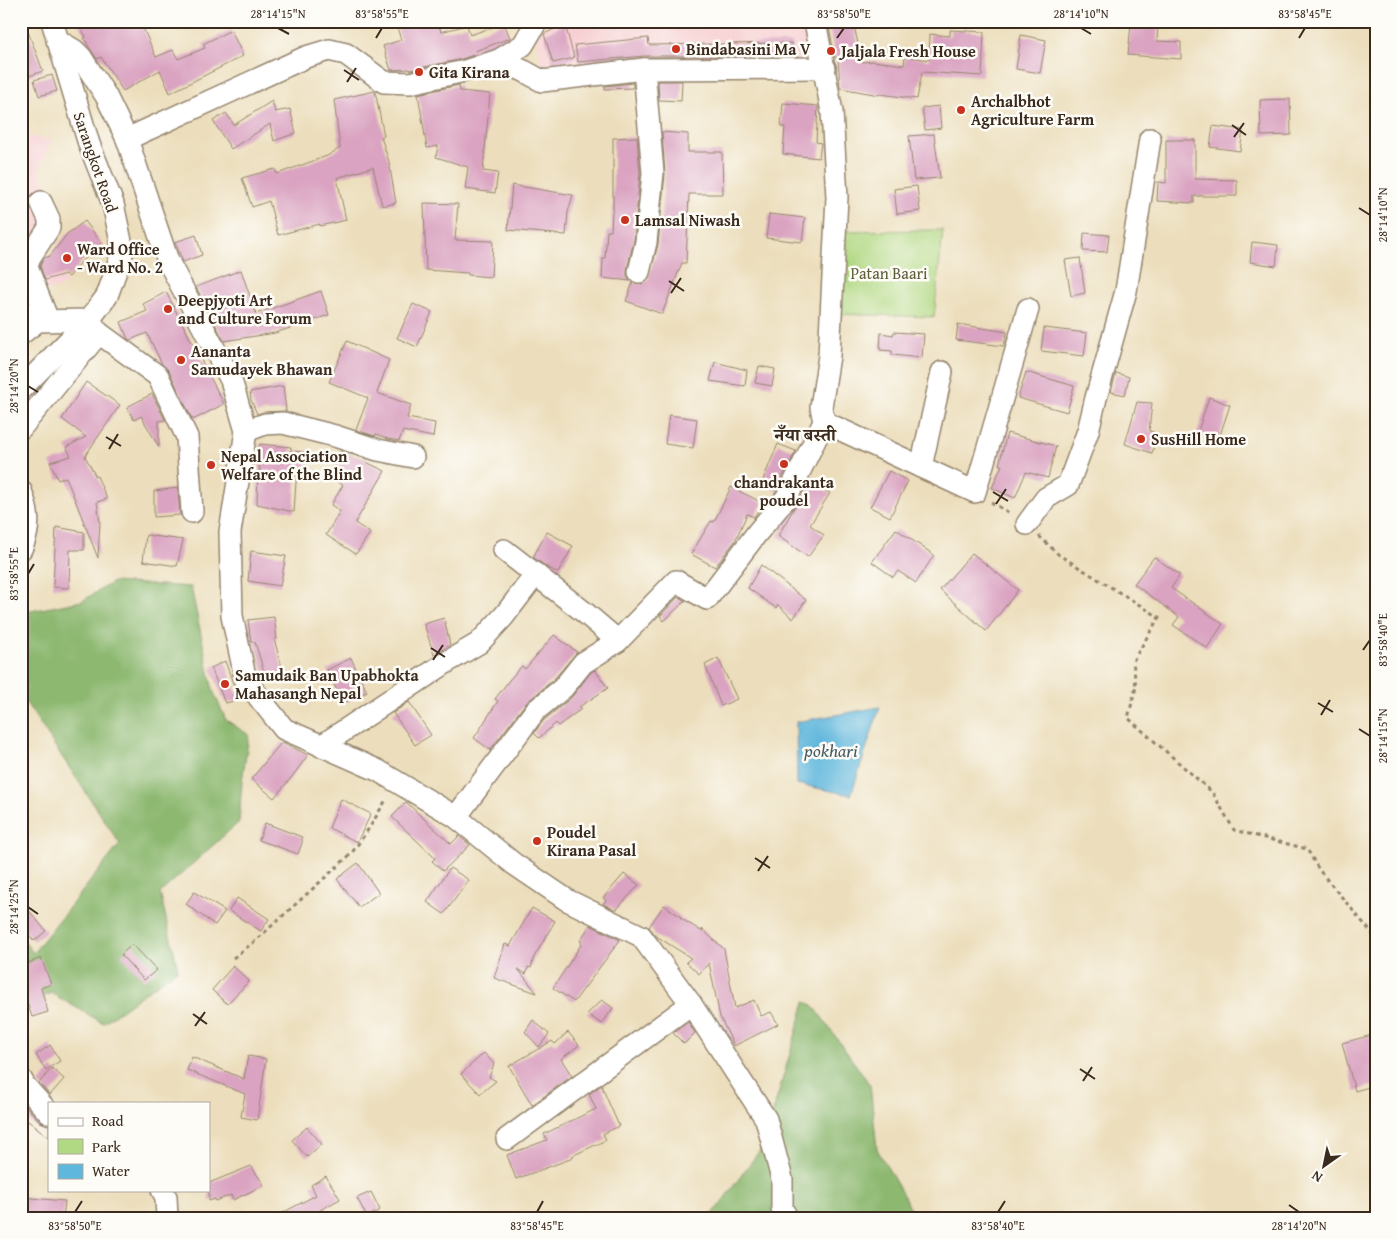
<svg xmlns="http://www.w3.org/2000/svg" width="1397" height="1239" viewBox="0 0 1397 1239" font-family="'Gentium Book Plus','Noto Serif Devanagari',serif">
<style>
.built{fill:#f7cfd2}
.green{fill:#b1d882;stroke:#768150}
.forest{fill:#8cb870;stroke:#647147}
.water{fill:#60b7dd;stroke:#4e707e}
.building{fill:#daa3c1}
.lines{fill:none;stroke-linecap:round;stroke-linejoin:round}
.minor-casing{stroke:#94846d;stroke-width:24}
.path{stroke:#94846d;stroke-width:3;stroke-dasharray:4 4;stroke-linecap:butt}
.minor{stroke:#fff;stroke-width:21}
.ticks{fill:none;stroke:#3b2a1e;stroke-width:2}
.poi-dot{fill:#c8321e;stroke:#fdfcf7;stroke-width:2}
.labels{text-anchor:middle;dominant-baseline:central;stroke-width:5;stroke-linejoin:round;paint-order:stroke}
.poi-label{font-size:16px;font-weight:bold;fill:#3b2a1e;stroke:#fdfcf7;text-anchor:start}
.street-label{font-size:16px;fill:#3b2a1e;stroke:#fdfcf7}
.park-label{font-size:16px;fill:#5e5e3c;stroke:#fdfcf7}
.neighbourhood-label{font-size:18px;font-weight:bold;fill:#3b2a1e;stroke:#fdfcf7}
.water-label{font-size:18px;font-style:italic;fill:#485b61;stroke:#fdfcf7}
.neatline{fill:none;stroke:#3b2a1e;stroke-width:2}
.ticks-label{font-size:12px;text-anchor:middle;fill:#3b2a1e}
</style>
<rect width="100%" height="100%" fill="#fdfcf7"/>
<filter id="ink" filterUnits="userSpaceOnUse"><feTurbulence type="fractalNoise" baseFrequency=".02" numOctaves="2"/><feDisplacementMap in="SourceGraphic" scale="10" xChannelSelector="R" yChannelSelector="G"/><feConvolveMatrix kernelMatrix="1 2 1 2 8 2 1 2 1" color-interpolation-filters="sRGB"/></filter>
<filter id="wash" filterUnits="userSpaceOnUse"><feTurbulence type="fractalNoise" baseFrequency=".0096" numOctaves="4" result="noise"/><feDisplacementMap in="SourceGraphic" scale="20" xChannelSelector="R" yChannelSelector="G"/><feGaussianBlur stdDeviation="1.12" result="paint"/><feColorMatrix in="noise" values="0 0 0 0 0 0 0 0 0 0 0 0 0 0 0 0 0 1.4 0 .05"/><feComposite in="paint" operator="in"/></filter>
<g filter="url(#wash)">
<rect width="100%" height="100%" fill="#ecdebc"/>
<g class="built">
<polygon points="563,21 809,21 815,67 543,76 535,32"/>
<polygon points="21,135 52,140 38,171 65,220 40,255 68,284 21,301"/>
</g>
<polygon class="green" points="943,230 934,317 836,314 843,231"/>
<g class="forest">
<polygon points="113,582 191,587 213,691 226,720 249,735 242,781 239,822 160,893 178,969 103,1023 51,993 21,1006 21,937 33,953 120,844 25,701 21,702 21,613 82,601"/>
<polygon points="805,1002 813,1005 870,1085 877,1149 916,1218 710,1218 763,1146"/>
</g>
<polygon class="water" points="880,707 851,795 797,784 796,722"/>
<g id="blocks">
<g class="building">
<polygon points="21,21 24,21 43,71 21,79"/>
<polygon points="77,21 140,21 156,57 173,50 178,59 205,48 203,44 231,30 243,56 170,93 160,70 123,91 101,57 97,59 89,47 84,38 86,37"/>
<polygon points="395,21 438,21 441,32 467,25 470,35 504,23 510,38 475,51 476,54 462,59 410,70 409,69 391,70 383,46 401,40"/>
<polygon points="828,21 853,21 862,62 873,61 904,65 905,56 929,60 930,34 950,36 950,30 984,32 982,76 922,72 917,99 880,94 879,95 840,88 838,58 835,58"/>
<polygon points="565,24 574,58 553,63 544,34"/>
<polygon points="1131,24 1158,27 1157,41 1181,42 1181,59 1128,55"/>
<polygon points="1021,35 1046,40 1040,73 1016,69"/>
<polygon points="648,38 649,45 792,43 794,56 644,56 578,62 575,45"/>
<polygon points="52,75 57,91 39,96 34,80"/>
<polygon points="658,81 682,81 681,101 659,100"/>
<polygon points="633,83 633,88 605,89 605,86"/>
<polygon points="459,85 460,91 490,94 483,171 498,173 495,193 465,189 468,167 436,157 438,146 427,148 418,94"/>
<polygon points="375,91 384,136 381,137 389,162 396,203 382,206 373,167 337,178 346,220 320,226 320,224 278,235 269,201 252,207 242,178 275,169 277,174 327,156 340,148 334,100"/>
<polygon points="1290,99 1291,135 1261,136 1260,100"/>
<polygon points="272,101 275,112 290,109 296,133 274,141 270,124 231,149 213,121 226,113 234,125"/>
<polygon points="783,103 818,106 816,142 821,143 819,158 783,154 785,127 781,127"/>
<polygon points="939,106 941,128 925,130 922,108"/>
<polygon points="1213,126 1243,130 1240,151 1210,147"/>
<polygon points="662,132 688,134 688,152 722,152 723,194 689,194 686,263 682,263 662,314 626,301 633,282 642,284 648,280 658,245 665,174"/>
<polygon points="934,134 940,178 914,180 909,136"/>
<polygon points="637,137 640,173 634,240 627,270 627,276 631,281 602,278 603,258 605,258 607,231 611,231 612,211 613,211 613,138"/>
<polygon points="1166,140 1195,140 1195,179 1237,180 1237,196 1194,196 1194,203 1157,201 1158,182 1166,183"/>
<polygon points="512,185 573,195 568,212 566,235 508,230"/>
<polygon points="917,186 920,211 897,214 894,189"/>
<polygon points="424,203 458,204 455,240 493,241 491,277 468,275 468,273 426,270"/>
<polygon points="769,214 805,218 802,242 766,238"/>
<polygon points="85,221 103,245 83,260 69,277 65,274 45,280 40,266 44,258 50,256 67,234"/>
<polygon points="1084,233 1109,235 1107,252 1083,251"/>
<polygon points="196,235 202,255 183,262 175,242"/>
<polygon points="1252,242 1278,245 1276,266 1250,262"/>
<polygon points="1080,258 1085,293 1071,296 1065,260"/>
<polygon points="241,270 256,314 321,291 329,315 275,333 224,341 196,287"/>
<polygon points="166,292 224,404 195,419 192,419 169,371 162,364 147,333 130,340 128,339 121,322 147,311 143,304"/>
<polygon points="413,304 432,312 417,347 397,338"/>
<polygon points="958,324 1007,332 1004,346 956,340"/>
<polygon points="1044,328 1087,333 1084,356 1041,351"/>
<polygon points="894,332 924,334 922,358 892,355 892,351 880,350 881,333 893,335"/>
<polygon points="347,341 389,360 377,393 411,405 407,418 435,423 433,437 403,431 399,441 388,439 376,434 375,436 356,430 368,398 329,382"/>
<polygon points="715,362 747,370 745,386 710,381"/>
<polygon points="759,366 775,369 772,386 755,383"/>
<polygon points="1026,372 1074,386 1067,412 1018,398"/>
<polygon points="1116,373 1129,377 1125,395 1111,392"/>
<polygon points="86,382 120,405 85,456 96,477 97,476 107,499 97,502 100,522 98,558 66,477 58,480 50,462 71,456 66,447 86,437 62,419"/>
<polygon points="283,386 286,411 264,412 257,414 251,400 250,392"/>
<polygon points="152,394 165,420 159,421 159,447 141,416 134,420 127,407"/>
<polygon points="1209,397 1230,405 1218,441 1197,434"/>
<polygon points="1137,402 1152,403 1149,431 1158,433 1152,453 1125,444"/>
<polygon points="669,415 697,419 693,448 665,444"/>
<polygon points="1007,433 1056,446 1048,478 1026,472 1015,498 992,488 1002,465 999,465"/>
<polygon points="260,444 291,447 291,451 308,452 307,467 297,467 294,512 257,504 258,470 260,474 259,463"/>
<polygon points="778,444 796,451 775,491 762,482"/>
<polygon points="340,451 367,459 366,462 385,471 355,523 370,533 356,554 326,535 340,511 331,505 343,485 331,479"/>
<polygon points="889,471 908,481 890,517 870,507"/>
<polygon points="809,482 830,493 810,525 824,535 808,557 778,536"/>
<polygon points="731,487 763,503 754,517 747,514 735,541 715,567 691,554 711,521 714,522"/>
<polygon points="178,488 180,515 154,517 154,491"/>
<polygon points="56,527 84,532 84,550 70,550 69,588 53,587"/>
<polygon points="896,529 934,555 916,583 898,571 893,577 872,562"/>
<polygon points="547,532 573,546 558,573 545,566 533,557"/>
<polygon points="146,535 183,540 177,566 143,561"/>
<polygon points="251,551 286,556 280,586 248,581"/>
<polygon points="972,553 1018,590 986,631 940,590"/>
<polygon points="1154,557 1180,575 1171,588 1223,624 1207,648 1173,625 1179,617 1134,584"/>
<polygon points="761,565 806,600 793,619 778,605 776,608 748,588"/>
<polygon points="678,597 685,601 664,621 660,616"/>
<polygon points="274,617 277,639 274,639 284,674 266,679 255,642 251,642 248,620"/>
<polygon points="444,618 450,645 434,655 424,624"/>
<polygon points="554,635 577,652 554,679 525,704 490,750 474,738 498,701 495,699 510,679 522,666 525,669"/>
<polygon points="351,658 367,692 343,703 327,670"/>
<polygon points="718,658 737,699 721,706 705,665"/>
<polygon points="225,661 239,700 225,703 211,668"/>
<polygon points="595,670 608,688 579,707 581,709 558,726 556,723 539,738 534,733 544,720 571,698 591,672"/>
<polygon points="409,702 431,735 415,745 393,713"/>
<polygon points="282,742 308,755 291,778 274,798 251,779"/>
<polygon points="341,799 371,814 357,842 329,828"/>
<polygon points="406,802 451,844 459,836 470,845 443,871 432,861 435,858 392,817"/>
<polygon points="265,823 302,837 302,843 298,854 259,840"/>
<polygon points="358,863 379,893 359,907 337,879"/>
<polygon points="450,868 469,880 444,914 427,902"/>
<polygon points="624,874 639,885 616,910 603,904 606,900 603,898"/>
<polygon points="194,892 225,911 215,925 186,904"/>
<polygon points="237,898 269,919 261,931 229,911"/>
<polygon points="21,901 46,931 34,941 21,925"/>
<polygon points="664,905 681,917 680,918 703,932 702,929 724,949 735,1008 754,1000 761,1016 771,1012 778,1024 734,1046 720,1017 709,963 699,974 686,962 691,958 656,936 649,927"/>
<polygon points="532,908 555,921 534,957 531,968 528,967 526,974 518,969 537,993 494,978 505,944 510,946"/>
<polygon points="590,925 620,940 574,1002 553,988 582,943 580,941"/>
<polygon points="132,944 157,970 144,980 121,955"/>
<polygon points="41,958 51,984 41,988 48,1012 32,1017 27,1002 25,1002 21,992 21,966"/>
<polygon points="233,966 249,981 227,1004 212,990"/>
<polygon points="602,1000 613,1008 602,1024 587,1014"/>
<polygon points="533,1020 549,1034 539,1047 525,1032"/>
<polygon points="688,1022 695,1033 684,1044 673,1033"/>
<polygon points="568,1032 579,1045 561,1059 572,1076 532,1105 509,1066 552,1041 555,1044"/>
<polygon points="1376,1034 1376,1085 1355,1091 1342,1043"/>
<polygon points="50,1045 60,1061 46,1070 36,1055"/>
<polygon points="484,1053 494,1064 489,1077 496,1081 480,1094 461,1074"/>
<polygon points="248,1056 266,1059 257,1120 241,1117 245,1094 187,1070 192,1057 244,1079"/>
<polygon points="52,1068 64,1079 50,1095 39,1083"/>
<polygon points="601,1085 619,1126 603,1134 606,1140 572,1156 573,1158 516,1179 507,1155 547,1140 544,1134 596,1109 589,1094"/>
<polygon points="21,1101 40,1122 49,1125 49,1137 28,1121 21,1128"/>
<polygon points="307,1127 322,1144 307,1157 292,1140"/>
<polygon points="251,1166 264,1185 233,1200 231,1195 216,1201 215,1199 209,1201 209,1183"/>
<polygon points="326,1176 340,1199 306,1218 273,1218 316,1195 311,1185"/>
<polygon points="371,1192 380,1210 367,1217 357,1198"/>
<polygon points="21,1197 65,1201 63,1218 21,1218"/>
</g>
</g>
</g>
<g filter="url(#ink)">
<use href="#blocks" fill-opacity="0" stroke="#94846d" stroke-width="1"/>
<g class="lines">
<defs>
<g id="minor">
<polyline points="815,21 832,112 837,197 829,356 821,407 824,422 975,492 1028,309"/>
<polyline points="57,40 74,50 81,57 106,96 127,139 168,261 231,380 246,431 230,532 232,616 246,681 284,729 377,770 456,817 514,864 567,900 641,936 691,1004 766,1119 782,1179 782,1208 787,1218"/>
<polyline points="499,60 524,71 542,81 644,69"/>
<polyline points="127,139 306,57 329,50 346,54 384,82 410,83 465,71 499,60 523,45 537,21"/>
<polyline points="41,202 49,219 49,228 30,257 27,267 48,320"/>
<polyline points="639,272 646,242 653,173 644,69 825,68"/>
<polyline points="21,310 38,321"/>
<polyline points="21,334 38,321 89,320 99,333 158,376 187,437 192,512"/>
<polyline points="21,389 89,320 107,296 123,251 113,204 89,144 52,21"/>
<polyline points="21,428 99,333"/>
<polyline points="246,431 265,424 283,423 335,436 378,450 413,457"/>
<polyline points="921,467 942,372"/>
<path d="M21 491C29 512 31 528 21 549"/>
<polyline points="1027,524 1046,498 1068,485 1088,431 1096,398 1126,291 1150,139"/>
<polyline points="504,550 584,612 618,641"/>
<polyline points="321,746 447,662 479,643 504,616 536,574"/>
<polyline points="456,817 535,711 563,688 583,663 618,641 676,581 707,599 757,533 787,497 824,422"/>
<polyline points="21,1079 25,1086 49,1113"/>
<polyline points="507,1139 691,1004"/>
<polyline points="162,1190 166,1197 167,1218"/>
</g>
</defs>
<use href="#minor" class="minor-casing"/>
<g class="path">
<polyline points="991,502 1011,514"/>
<polyline points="1039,536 1059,555 1159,617 1133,661 1136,687 1128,718 1212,792 1234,830 1307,849 1319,870 1376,938"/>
<polyline points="233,958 254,942 351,854 370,827 387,798"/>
</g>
<use href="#minor" class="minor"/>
</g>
</g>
<path class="ticks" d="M278 28 289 34M1081 28 1091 34M376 38 382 28M837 38 844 28M1299 38 1305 28M344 70 359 80M347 82 356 68M1232 125 1246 135M1234 137 1244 123M1359 208 1370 215M669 281 684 291M671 293 681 278M28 386 38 392M106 437 121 446M109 449 118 434M993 492 1008 501M996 504 1006 489M28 574 34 564M431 648 445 657M1363 650 1370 640M433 660 443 645M1318 703 1333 712M1321 715 1330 700M1359 729 1370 736M755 858 770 868M758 871 768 856M28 907 38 914M193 1014 207 1024M195 1026 205 1012M1080 1069 1095 1079M1083 1081 1092 1067M1289 1205 1299 1212M75 1212 82 1201M537 1212 543 1201M998 1212 1005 1201"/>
<g class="poi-dot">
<circle cx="676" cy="49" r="5"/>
<circle cx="831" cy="51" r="5"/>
<circle cx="419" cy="72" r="5"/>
<circle cx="961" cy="110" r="5"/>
<circle cx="625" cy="220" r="5"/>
<circle cx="67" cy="258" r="5"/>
<circle cx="168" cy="309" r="5"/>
<circle cx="181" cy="360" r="5"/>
<circle cx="1141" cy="439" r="5"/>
<circle cx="784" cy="464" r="5"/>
<circle cx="211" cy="465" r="5"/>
<circle cx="225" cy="684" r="5"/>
<circle cx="537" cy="841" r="5"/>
</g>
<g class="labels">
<g class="poi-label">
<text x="686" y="49">Bindabasini Ma V</text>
<text x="841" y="51">Jaljala Fresh House</text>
<text x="429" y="72">Gita Kirana</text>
<text x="971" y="101">Archalbhot<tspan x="971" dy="18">Agriculture Farm</tspan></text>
<text x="635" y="220">Lamsal Niwash</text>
<text x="77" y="249">Ward Office<tspan x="77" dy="18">- Ward No. 2</tspan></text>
<text x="178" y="300">Deepjyoti Art<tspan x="178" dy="18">and Culture Forum</tspan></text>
<text x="191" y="351">Aananta<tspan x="191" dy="18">Samudayek Bhawan</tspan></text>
<text x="1151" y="439">SusHill Home</text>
<text x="221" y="456">Nepal Association<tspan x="221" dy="18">Welfare of the Blind</tspan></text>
<text x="784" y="482" text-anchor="middle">chandrakanta<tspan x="784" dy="18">poudel</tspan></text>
<text x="235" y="675">Samudaik Ban Upabhokta<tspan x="235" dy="18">Mahasangh Nepal</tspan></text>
<text x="547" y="832">Poudel<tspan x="547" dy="18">Kirana Pasal</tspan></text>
</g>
<g class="street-label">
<text transform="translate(96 162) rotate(71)">Sarangkot Road</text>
</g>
<g class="park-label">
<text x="889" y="273">Patan Baari</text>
</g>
<g class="neighbourhood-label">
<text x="805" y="434">नँया बस्ती</text>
</g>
<g class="water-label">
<text x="831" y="750">pokhari</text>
</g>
</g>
<rect width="1397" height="1239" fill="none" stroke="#fdfcf7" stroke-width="55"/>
<rect x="48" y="1102" width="162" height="90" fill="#fdfcf7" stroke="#afa8a0"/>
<rect x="58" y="1118" width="25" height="8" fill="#ffffff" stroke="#afa8a0"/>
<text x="92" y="1126" font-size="15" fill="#3b2a1e">Road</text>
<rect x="58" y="1139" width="25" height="15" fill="#b1d882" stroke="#afa8a0"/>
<text x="92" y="1152" font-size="15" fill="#3b2a1e">Park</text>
<rect x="58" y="1164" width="25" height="15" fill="#60b7dd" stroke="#afa8a0"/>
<text x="92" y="1176" font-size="15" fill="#3b2a1e">Water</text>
<g transform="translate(1324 1166) rotate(213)" stroke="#fdfcf7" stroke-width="4" paint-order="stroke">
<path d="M0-4L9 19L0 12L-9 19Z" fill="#3b2a1e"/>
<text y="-8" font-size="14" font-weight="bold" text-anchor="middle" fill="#3b2a1e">N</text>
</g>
<rect x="28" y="28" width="1342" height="1184" class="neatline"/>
<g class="ticks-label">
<text x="278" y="18">28°14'15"N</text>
<text x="382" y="18">83°58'55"E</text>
<text x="844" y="18">83°58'50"E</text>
<text x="1081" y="18">28°14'10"N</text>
<text x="1305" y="18">83°58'45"E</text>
<text transform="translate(1383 215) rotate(-90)" y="4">28°14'10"N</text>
<text transform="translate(14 386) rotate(-90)" y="4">28°14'20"N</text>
<text transform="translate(14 574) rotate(-90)" y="4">83°58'55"E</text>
<text transform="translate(1383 640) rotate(-90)" y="4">83°58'40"E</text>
<text transform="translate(1383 736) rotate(-90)" y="4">28°14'15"N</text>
<text transform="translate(14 907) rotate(-90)" y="4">28°14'25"N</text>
<text x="75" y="1230">83°58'50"E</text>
<text x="537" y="1230">83°58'45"E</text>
<text x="998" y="1230">83°58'40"E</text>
<text x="1299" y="1230">28°14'20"N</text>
</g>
</svg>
